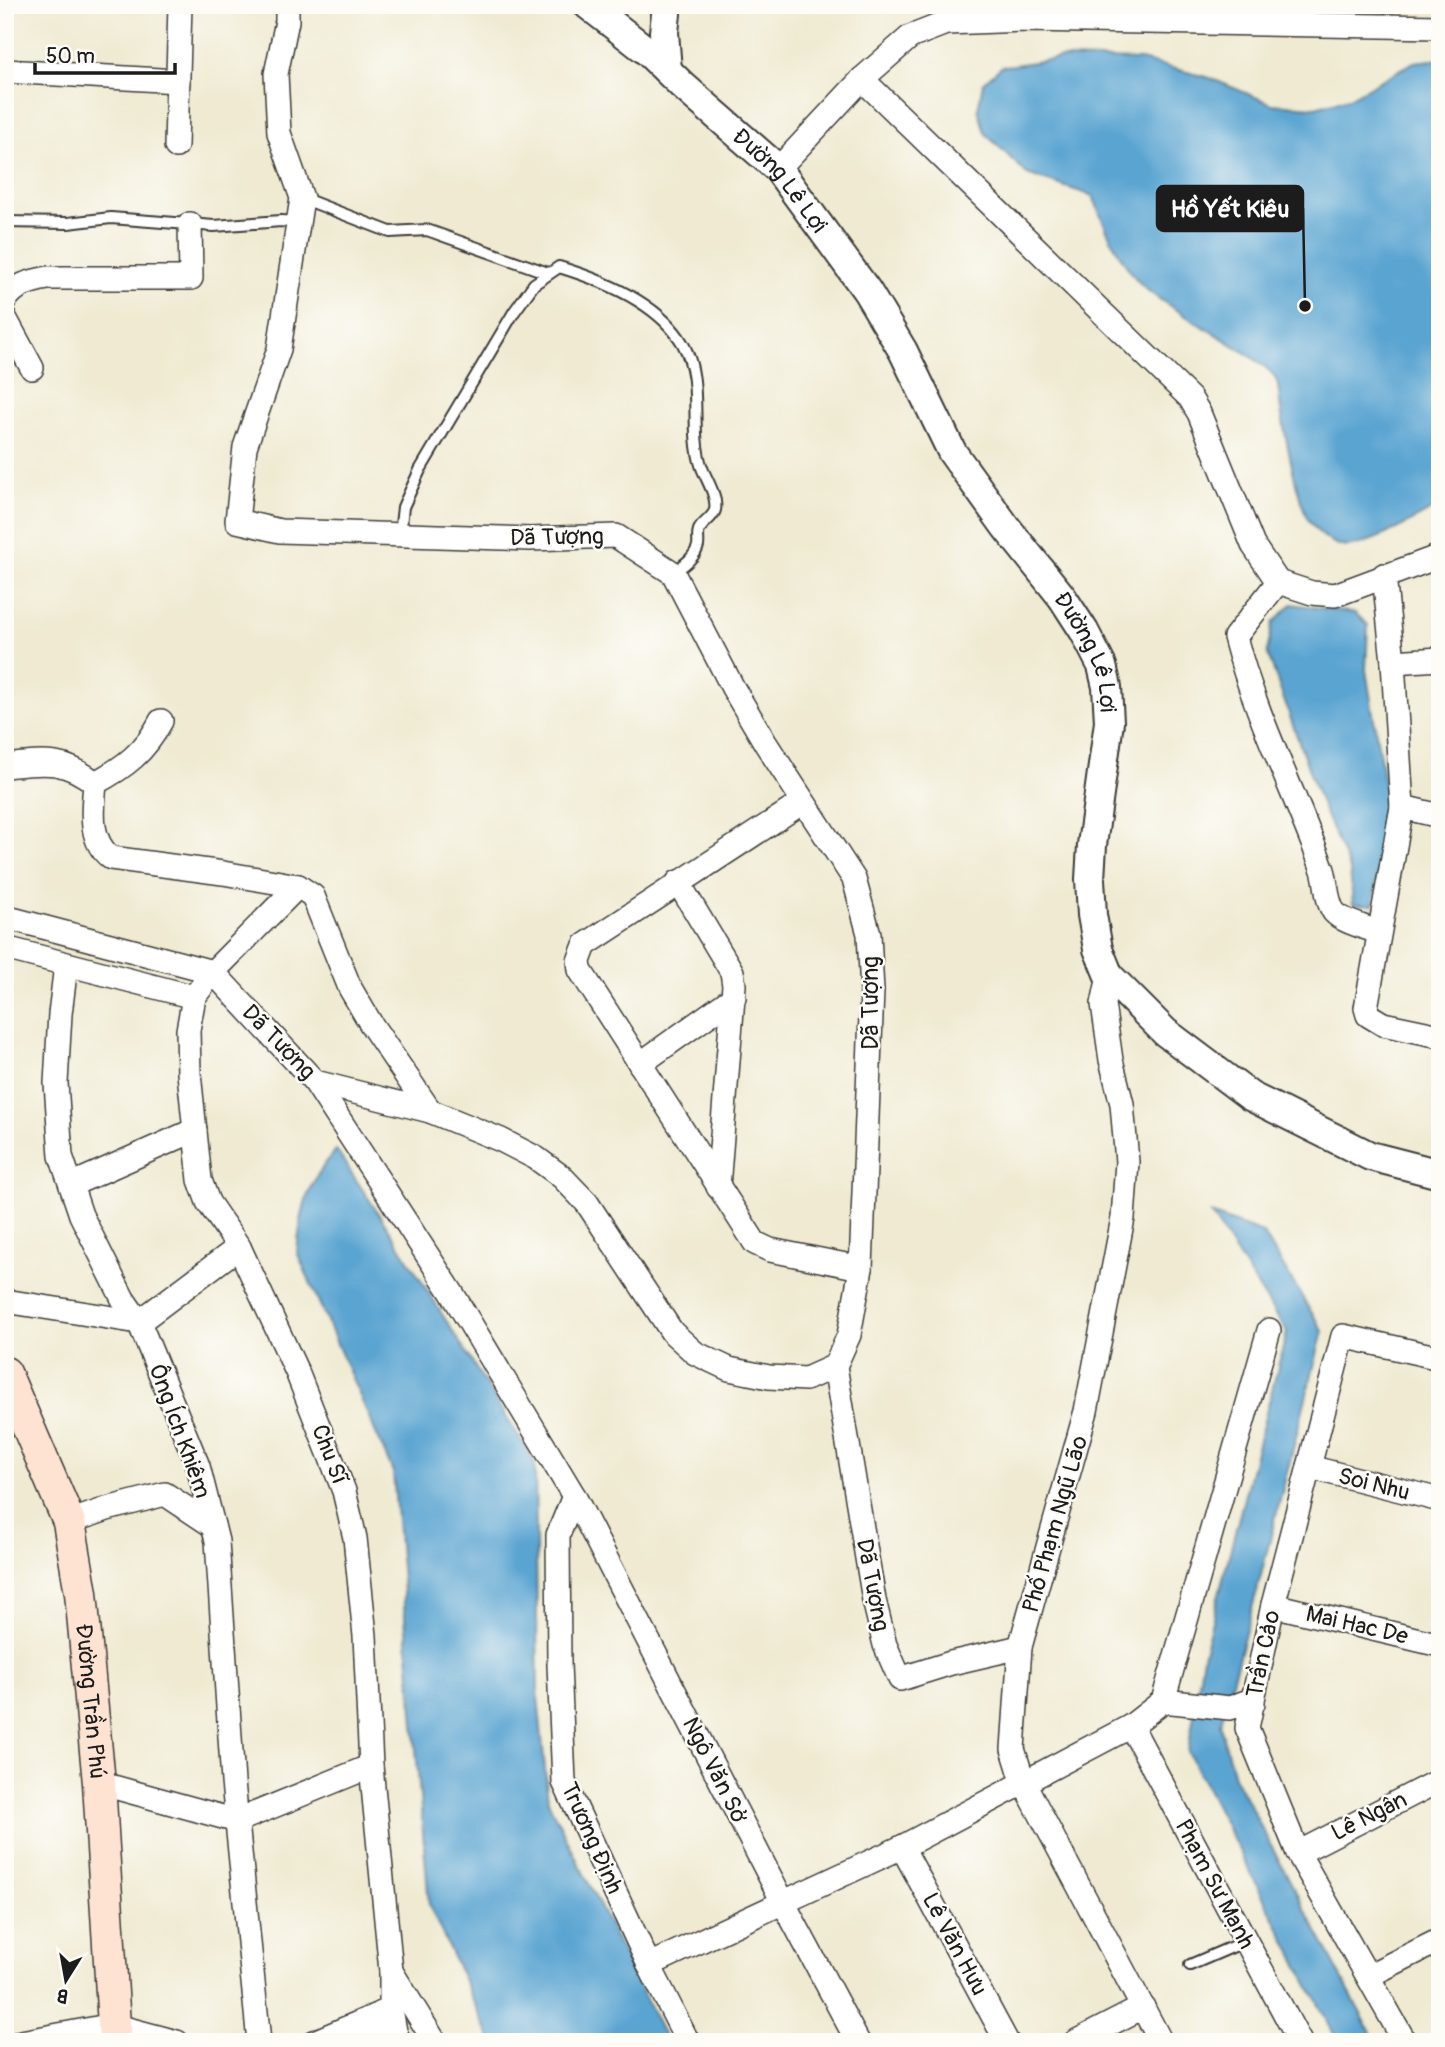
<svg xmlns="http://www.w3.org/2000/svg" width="1445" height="2047" viewBox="0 0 1445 2047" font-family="Pangolin,sans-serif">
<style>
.water{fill:#5aa4d1;stroke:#3b6076;stroke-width:2}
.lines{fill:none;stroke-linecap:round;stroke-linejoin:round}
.service-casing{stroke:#3c3b37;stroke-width:14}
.minor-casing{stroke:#3c3b37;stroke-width:26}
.tertiary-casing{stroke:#3c3b37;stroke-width:32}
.secondary-casing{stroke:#3c3b37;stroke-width:35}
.service{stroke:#fff;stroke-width:10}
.minor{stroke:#fff;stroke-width:23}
.tertiary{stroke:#fff;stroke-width:28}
.secondary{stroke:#fee3d2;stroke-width:32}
.labels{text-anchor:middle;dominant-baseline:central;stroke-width:5;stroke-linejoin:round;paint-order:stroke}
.street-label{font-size:23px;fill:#1c1c1c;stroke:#fdfcf7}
.leader{fill:none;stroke:#1c1c1c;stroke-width:2.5}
.callout-dot{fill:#1c1c1c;stroke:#fdfcf7;stroke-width:2.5}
.callout{fill:#1c1c1c;stroke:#1c1c1c;stroke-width:2.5}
.callout-label{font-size:24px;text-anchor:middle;font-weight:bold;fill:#fff}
</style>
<rect width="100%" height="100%" fill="#fdfcf7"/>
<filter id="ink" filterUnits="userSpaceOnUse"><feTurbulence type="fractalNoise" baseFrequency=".0143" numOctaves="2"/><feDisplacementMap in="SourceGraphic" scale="14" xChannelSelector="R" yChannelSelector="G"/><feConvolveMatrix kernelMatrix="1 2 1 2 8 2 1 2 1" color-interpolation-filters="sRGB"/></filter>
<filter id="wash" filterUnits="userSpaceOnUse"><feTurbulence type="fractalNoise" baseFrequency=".00686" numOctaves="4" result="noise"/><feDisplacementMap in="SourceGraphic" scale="28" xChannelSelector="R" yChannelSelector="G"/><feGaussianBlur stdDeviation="1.57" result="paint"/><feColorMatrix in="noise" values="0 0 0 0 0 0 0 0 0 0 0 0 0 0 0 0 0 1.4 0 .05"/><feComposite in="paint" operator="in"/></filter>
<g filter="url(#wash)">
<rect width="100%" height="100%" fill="#efead1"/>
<g class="water">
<path d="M1061 58 1141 60 1210 78 1272 104 1315 107 1349 98 1414 62 1440 59 1439 506C1419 517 1362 551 1341 546 1327 542 1311 527 1306 515 1294 485 1287 442 1281 411 1279 401 1280 388 1276 379 1266 358 1169 311 1145 288 1121 266 1104 226 1093 196L1027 174 985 133 978 109 983 83 1001 67Z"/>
<polygon points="1292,604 1355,613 1368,625 1366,670 1388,806 1373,905 1353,904 1350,870 1321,804 1267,652 1273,623"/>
<path d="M336 1150 389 1229 535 1463 538 1696 548 1801 667 2042H492L429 1905 393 1472 297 1252C301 1208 306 1185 336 1150Z"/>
<polygon points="1211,1214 1263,1233 1323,1331 1260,1579 1220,1725 1234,1776 1376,2042 1338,2042 1188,1752 1203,1656 1287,1332"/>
</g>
</g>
<g filter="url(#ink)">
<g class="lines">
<defs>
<g id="service">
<polyline points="302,198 390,232 427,230 548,273"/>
<polyline points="5,222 68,223 111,218 214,226 281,221 297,222"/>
<path d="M400 534 403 507 420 470 514 312 534 284 559 267C602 280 659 303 683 344 704 382 689 427 701 465 705 478 718 496 715 510 713 518 703 522 699 530 697 535 699 541 698 546 695 558 682 566 673 573"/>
<polyline points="1190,1965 1246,1941"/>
</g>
<g id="minor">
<polyline points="287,5 287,21 276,74 279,133 302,198 279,349 245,447 237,521 280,531 530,539 616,536 673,573 733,688 766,744 854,879 869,934 872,991 861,1268 849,1335 835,1366 874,1600 885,1645 900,1679 951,1663 1020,1647"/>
<polyline points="5,71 178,81"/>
<polyline points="862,79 1190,398 1199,413 1253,545 1278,582 1312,593 1335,595 1440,556"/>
<polyline points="176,146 180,5"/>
<polyline points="778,169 862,79 910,37 946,23 1024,20 1440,27"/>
<path d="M5 301C14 285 31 281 48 278H191L190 224"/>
<polyline points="5,318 32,368"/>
<polyline points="1384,575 1393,662 1402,807 1366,1008 1368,1015 1383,1024 1440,1036"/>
<path d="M1278 582 1235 637C1256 718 1295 792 1323 870 1327 882 1326 901 1334 912 1343 922 1365 927 1378 932"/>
<polyline points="1393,662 1440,659"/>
<path d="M5 766C43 762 64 758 95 783 93 809 88 840 111 858L223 873 298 886 313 896 350 988 371 1024 430 1111"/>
<path d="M95 783C125 767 145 752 161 721"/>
<polyline points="803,802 585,945 579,961 580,970 755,1243 770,1250 861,1268"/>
<polyline points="1402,807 1440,816"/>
<polyline points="678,882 732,972 734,985 718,1187"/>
<polyline points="298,886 213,972 194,997 188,1030 189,1073 200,1180 208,1202 239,1247 297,1372 344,1491 355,1538 365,1636 371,1766 391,1971 391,2009 397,2042"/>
<polyline points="5,917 213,972 315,1082 430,1111 501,1140 536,1158 562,1177 587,1203 672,1332 695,1353 729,1369 769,1377 806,1379 835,1366"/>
<polyline points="5,948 194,997"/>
<polyline points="66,965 60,1014 56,1083 61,1156 81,1215 123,1299 139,1322 198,1466 217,1541 233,1782 259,2042"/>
<polyline points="1109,976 1103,1004 1111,1060 1122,1104 1127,1162 1123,1218 1086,1411 1020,1647 1013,1749 1023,1781 1161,2042"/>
<polyline points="640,1064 734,997"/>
<polyline points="315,1082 452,1293 574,1496 783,1902 858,2042"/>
<polyline points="71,1185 195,1130"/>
<polyline points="5,1301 139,1322 239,1247"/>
<polyline points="1309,1467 1440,1500"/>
<polyline points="574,1496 558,1535 559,1664 564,1782 649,1965 688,2042"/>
<polyline points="69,1522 107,1509 165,1494 213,1526"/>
<polyline points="1273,1605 1440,1645"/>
<polyline points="1163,1701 1230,1708 1246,1702 1253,1703"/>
<polyline points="1131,1726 1300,2042"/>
<polyline points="99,1783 237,1821 371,1766"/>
<polyline points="902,1847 1007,2042"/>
<polyline points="1298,1853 1440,1780"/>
<polyline points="649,1965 902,1847 1131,1726 1163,1701 1269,1330"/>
<polyline points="391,1971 435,2042"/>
<polyline points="1368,1976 1440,1940"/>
<polyline points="21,2042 113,2025 177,2042"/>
<polyline points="314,2042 391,2009"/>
<polyline points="358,2042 368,2037 397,2036"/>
<polyline points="1075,2042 1143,2007"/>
<polyline points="1405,2042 1298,1853 1247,1728 1273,1605 1343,1336 1440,1358"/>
</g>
<g id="tertiary">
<path id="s1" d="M588 5 647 51 683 86 778 169 867 291 903 351 952 452 1006 527 1062 597 1084 631 1102 666 1107 687 1109 722 1092 845 1090 879 1092 915 1098 949 1109 976 1165 1032 1250 1096 1370 1156 1440 1174"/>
<polyline points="667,70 664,32 667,5"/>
</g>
<g id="secondary">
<path id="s2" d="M5 1373 69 1522 81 1593 99 1783 115 2042"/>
</g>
</defs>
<use href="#service" class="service-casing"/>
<use href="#minor" class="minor-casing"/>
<use href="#tertiary" class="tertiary-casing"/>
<use href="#secondary" class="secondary-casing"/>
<use href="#service" class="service"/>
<use href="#minor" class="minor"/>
<use href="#tertiary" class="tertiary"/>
<use href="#secondary" class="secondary"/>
</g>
</g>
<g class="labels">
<g class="street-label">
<text stroke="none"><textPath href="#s1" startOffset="261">Đường Lê Lợi</textPath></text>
<text transform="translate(557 537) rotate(-1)">Dã Tượng</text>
<text stroke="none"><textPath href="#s1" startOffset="828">Đường Lê Lợi</textPath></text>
<text transform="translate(870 1003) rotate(-90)">Dã Tượng</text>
<text transform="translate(279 1042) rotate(46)">Dã Tượng</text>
<text transform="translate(180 1431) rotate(70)">Ông Ích Khiêm</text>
<text transform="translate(330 1455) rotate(69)">Chu Sĩ</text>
<text transform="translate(1374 1484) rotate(14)">Soi Nhu</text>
<text transform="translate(1055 1524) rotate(-74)">Phố Phạm Ngũ Lão</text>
<text transform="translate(873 1585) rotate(79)">Dã Tượng</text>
<text transform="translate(1357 1625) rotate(13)">Mai Hac De</text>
<text transform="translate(1263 1654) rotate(-78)">Trần Cảo</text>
<text stroke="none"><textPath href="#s2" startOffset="343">Đường Trần Phú</textPath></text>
<text transform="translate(715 1770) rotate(63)">Ngô Văn Sở</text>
<text transform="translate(1369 1816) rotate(-27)">Lê Ngân</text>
<text transform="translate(592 1838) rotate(66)">Trương Định</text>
<text transform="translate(1215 1884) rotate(62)">Phạm Sư Mạnh</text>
<text transform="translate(955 1944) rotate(62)">Lê Văn Hưu</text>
</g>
</g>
<path class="leader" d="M1305 306L1303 208"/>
<circle class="callout-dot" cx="1305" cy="306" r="7"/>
<rect class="callout" x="1157" y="186" width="146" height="45" rx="7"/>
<g class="callout-label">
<text x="1230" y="217">Hồ Yết Kiêu</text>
</g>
<rect width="1445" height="2047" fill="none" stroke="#fdfcf7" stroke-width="28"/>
<g transform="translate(66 1980) rotate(191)" stroke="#fdfcf7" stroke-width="5" paint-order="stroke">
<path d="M0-5L12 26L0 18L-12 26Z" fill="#1c1c1c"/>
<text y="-10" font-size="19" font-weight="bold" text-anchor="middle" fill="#1c1c1c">B</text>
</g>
<path d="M35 63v10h140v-10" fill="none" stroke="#1c1c1c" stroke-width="3.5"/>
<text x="46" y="63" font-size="21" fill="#1c1c1c" stroke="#fdfcf7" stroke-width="5" paint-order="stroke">50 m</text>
</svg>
